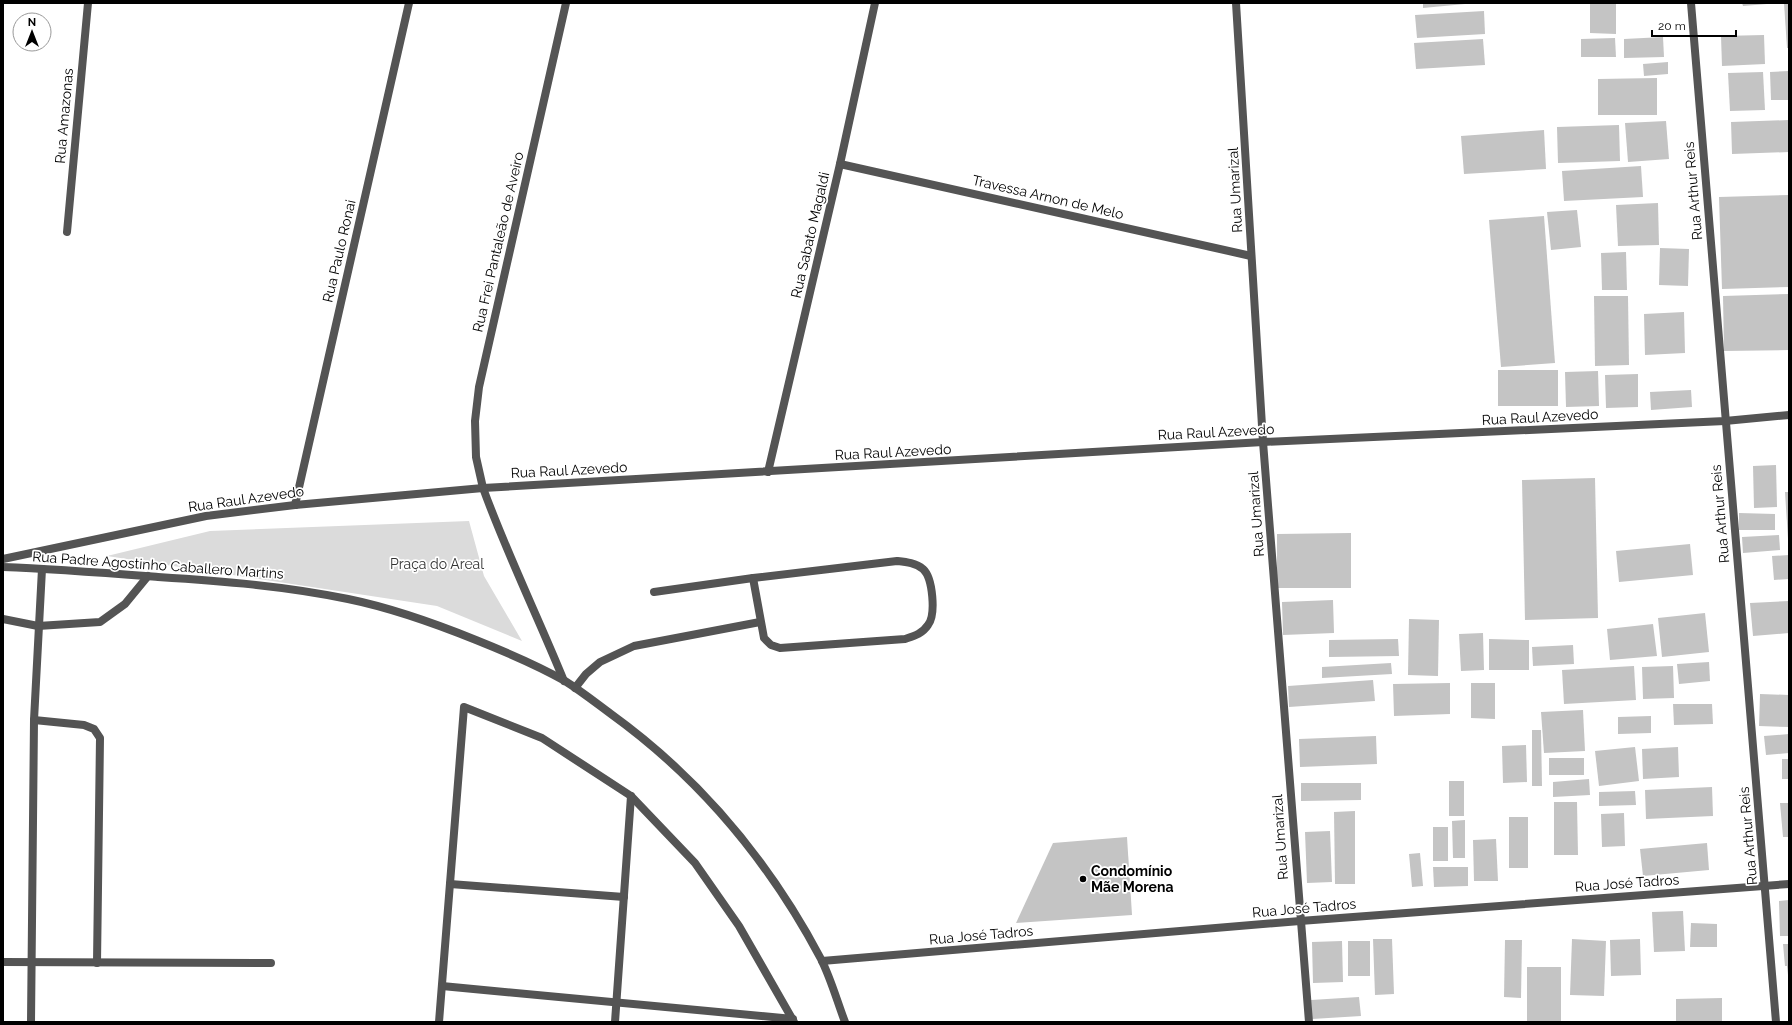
<svg xmlns="http://www.w3.org/2000/svg" width="1792" height="1025" viewBox="0 0 1792 1025" font-family="Raleway,sans-serif">
<style>
.green{fill:#dbdbdb}
.building{fill:#c4c4c4}
.lines{fill:none;stroke-linecap:round;stroke-linejoin:round}
.service{stroke:#545454;stroke-width:8}
.minor{stroke:#545454;stroke-width:8}
.tertiary{stroke:#545454;stroke-width:8}
.poi-dot{fill:#000;stroke:#fff;stroke-width:1.5}
.labels{text-anchor:middle;dominant-baseline:central;stroke-width:3.5;stroke-linejoin:round;paint-order:stroke}
.street-label{font-size:14px;fill:#000;stroke:#fff}
.park-label{font-size:14px;fill:#323232;stroke:#fff}
.poi-label{font-size:14px;font-weight:bold;fill:#000;stroke:#fff;text-anchor:start}
</style>
<rect width="100%" height="100%" fill="#fff"/>
<polygon class="green" points="469,521 484,576 522,641 437,606 107,556 210,531"/>
<g class="building">
<polygon points="1423,3 1465,3 1465,4 1423,8"/>
<polygon points="1590,3 1616,3 1616,34 1590,33"/>
<polygon points="1742,3 1767,3 1767,4 1743,6"/>
<polygon points="1784,3 1789,3 1789,48 1787,48"/>
<polygon points="1484,11 1485,34 1417,38 1415,15"/>
<polygon points="1764,35 1765,64 1722,66 1721,36"/>
<polygon points="1663,37 1664,57 1624,58 1624,39"/>
<polygon points="1615,38 1616,57 1581,57 1581,39"/>
<polygon points="1483,39 1485,65 1416,69 1414,43"/>
<polygon points="1668,62 1668,74 1644,76 1643,64"/>
<polygon points="1789,71 1789,100 1771,100 1770,72"/>
<polygon points="1763,72 1765,110 1730,111 1728,73"/>
<polygon points="1657,78 1657,115 1598,115 1598,79"/>
<polygon points="1789,120 1789,152 1732,154 1731,122"/>
<polygon points="1666,121 1669,159 1628,162 1625,123"/>
<polygon points="1619,125 1620,161 1558,163 1557,127"/>
<polygon points="1544,130 1546,169 1464,174 1461,136"/>
<polygon points="1641,166 1643,197 1564,201 1562,171"/>
<polygon points="1789,195 1789,287 1722,289 1719,197"/>
<polygon points="1658,203 1659,245 1618,246 1616,205"/>
<polygon points="1577,210 1581,247 1551,250 1547,212"/>
<polygon points="1544,216 1555,363 1501,367 1489,220"/>
<polygon points="1660,248 1689,249 1688,286 1659,285"/>
<polygon points="1626,252 1627,290 1602,290 1601,253"/>
<polygon points="1789,294 1789,350 1724,351 1723,296"/>
<polygon points="1594,296 1628,296 1629,365 1595,366"/>
<polygon points="1684,312 1685,353 1645,355 1644,314"/>
<rect x="1498" y="370" width="60" height="36"/>
<polygon points="1598,371 1599,406 1566,407 1565,372"/>
<polygon points="1638,374 1638,407 1606,408 1605,375"/>
<polygon points="1691,390 1692,407 1651,410 1650,392"/>
<polygon points="1776,465 1777,507 1754,508 1753,466"/>
<polygon points="1595,478 1598,618 1525,620 1522,480"/>
<polygon points="1785,492 1789,492 1789,539 1788,539"/>
<polygon points="1739,513 1775,514 1775,530 1739,530"/>
<polygon points="1351,533 1351,588 1277,588 1277,534"/>
<polygon points="1779,535 1780,550 1743,553 1742,537"/>
<polygon points="1690,544 1693,575 1619,582 1616,551"/>
<polygon points="1789,555 1789,579 1774,580 1772,556"/>
<polygon points="1333,600 1334,633 1283,635 1282,602"/>
<polygon points="1789,601 1789,633 1753,636 1750,603"/>
<polygon points="1705,613 1709,652 1662,657 1658,618"/>
<polygon points="1409,619 1439,620 1438,676 1408,675"/>
<polygon points="1653,624 1657,656 1610,660 1607,629"/>
<polygon points="1483,633 1484,670 1461,671 1459,634"/>
<polygon points="1398,639 1399,656 1329,657 1329,640"/>
<polygon points="1489,639 1529,640 1529,670 1489,670"/>
<polygon points="1573,645 1574,664 1533,666 1532,647"/>
<polygon points="1709,662 1710,681 1679,684 1677,664"/>
<polygon points="1391,663 1392,674 1322,678 1322,667"/>
<polygon points="1634,666 1636,700 1564,704 1562,670"/>
<polygon points="1673,666 1674,698 1643,699 1642,667"/>
<polygon points="1373,680 1375,701 1289,707 1288,686"/>
<polygon points="1450,683 1450,714 1394,716 1393,684"/>
<polygon points="1471,683 1495,683 1495,719 1471,718"/>
<polygon points="1760,694 1789,695 1789,727 1759,726"/>
<polygon points="1673,704 1712,704 1713,724 1674,725"/>
<polygon points="1583,710 1585,751 1544,753 1541,712"/>
<polygon points="1651,716 1651,733 1618,734 1618,717"/>
<polygon points="1532,730 1541,730 1542,786 1532,786"/>
<polygon points="1789,734 1789,753 1766,755 1764,736"/>
<polygon points="1376,736 1377,764 1300,767 1299,739"/>
<polygon points="1526,745 1527,782 1503,783 1502,746"/>
<polygon points="1635,747 1639,781 1599,786 1595,751"/>
<polygon points="1678,747 1679,777 1643,779 1642,749"/>
<rect x="1549" y="758" width="35" height="17"/>
<rect x="1782" y="759" width="7" height="20"/>
<polygon points="1589,779 1590,795 1553,797 1553,782"/>
<rect x="1449" y="781" width="15" height="35"/>
<polygon points="1301,783 1361,783 1361,800 1301,801"/>
<polygon points="1712,787 1713,816 1646,819 1645,790"/>
<polygon points="1635,791 1636,805 1599,806 1599,792"/>
<polygon points="1554,802 1577,802 1578,855 1554,855"/>
<polygon points="1780,803 1789,803 1789,837 1783,837"/>
<polygon points="1355,811 1355,884 1335,884 1334,812"/>
<polygon points="1624,813 1625,846 1602,847 1601,814"/>
<rect x="1509" y="817" width="19" height="51"/>
<polygon points="1465,820 1465,858 1453,858 1452,821"/>
<rect x="1433" y="827" width="15" height="34"/>
<polygon points="1330,831 1332,882 1307,883 1305,832"/>
<polygon points="1127,837 1132,915 1016,923 1053,843"/>
<polygon points="1496,839 1498,881 1474,881 1473,840"/>
<polygon points="1707,843 1709,870 1643,876 1640,849"/>
<polygon points="1420,853 1423,886 1412,887 1409,854"/>
<polygon points="1433,867 1468,867 1468,886 1434,887"/>
<polygon points="1789,900 1789,936 1780,936 1779,901"/>
<polygon points="1683,911 1685,951 1654,952 1652,912"/>
<polygon points="1691,923 1717,924 1717,947 1690,947"/>
<polygon points="1373,939 1392,939 1394,994 1375,995"/>
<polygon points="1572,939 1606,941 1604,996 1570,995"/>
<polygon points="1640,939 1641,975 1611,976 1610,940"/>
<polygon points="1505,940 1522,940 1521,998 1504,997"/>
<polygon points="1342,941 1343,982 1313,983 1312,942"/>
<rect x="1348" y="941" width="22" height="35"/>
<polygon points="1783,944 1789,944 1789,984 1787,966 1785,966"/>
<rect x="1527" y="967" width="34" height="55"/>
<polygon points="1359,997 1361,1016 1312,1019 1311,1000"/>
<polygon points="1722,998 1722,1022 1676,1022 1676,999"/>
</g>
<g class="lines">
<g class="service">
<path d="M897 561C906 562 916 563 923 569 933 578 936 615 928 625 922 634 914 636 905 639L780 648 771 645 764 638 753 578Z"/>
<polyline points="654,592 753,578"/>
<polyline points="575,688 586,674 600,662 634,646 760,622"/>
<polyline points="450,884 624,897"/>
<polyline points="442,986 793,1019"/>
<polyline points="439,1022 464,707 542,738 631,796 695,863 739,926 794,1022"/>
<polyline points="615,1022 631,796"/>
</g>
<g class="minor">
<polyline points="1236,3 1263,442 1309,1022"/>
<polyline points="1691,3 1776,1022"/>
<polyline points="840,164 1251,256"/>
<polyline points="67,232 88,3"/>
<polyline points="768,472 840,164 875,3"/>
<polyline points="483,488 476,457 475,421 479,387 566,3"/>
<polyline points="295,505 409,3"/>
<polyline points="3,559 206,516 295,505 483,488 1263,442 1725,421 1789,415"/>
<polyline points="3,619 38,626 100,622 125,604 148,576"/>
<polyline points="34,720 84,725 94,729 100,738 97,963"/>
<polyline points="822,961 1300,921 1789,884"/>
<polyline points="3,962 271,963"/>
<polyline points="31,1022 34,720 42,569"/>
</g>
<g class="tertiary">
<path d="M483 488C507 554 538 617 564 681"/>
<path d="M3 567C55 569 106 573 158 577 222 581 285 586 348 599 392 608 434 623 476 640 506 652 537 665 565 681 581 691 596 703 611 714 701 779 769 861 821 959 831 979 837 1001 845 1022"/>
</g>
</g>
<circle class="poi-dot" cx="1083" cy="879" r="4"/>
<g class="labels">
<g class="street-label">
<text transform="translate(64 116) rotate(-85)">Rua Amazonas</text>
<text transform="translate(1235 190) rotate(-93)">Rua Umarizal</text>
<text transform="translate(1693 191) rotate(-95)">Rua Arthur Reis</text>
<text transform="translate(1048 197) rotate(13)">Travessa Arnon de Melo</text>
<text transform="translate(810 235) rotate(-77)">Rua Sabato Magaldi</text>
<text transform="translate(498 242) rotate(-77)">Rua Frei Pantaleão de Aveiro</text>
<text transform="translate(339 251) rotate(-77)">Rua Paulo Ronai</text>
<text transform="translate(1540 417) rotate(-3)">Rua Raul Azevedo</text>
<text transform="translate(1216 432) rotate(-3)">Rua Raul Azevedo</text>
<text transform="translate(893 452) rotate(-3)">Rua Raul Azevedo</text>
<text transform="translate(569 470) rotate(-3)">Rua Raul Azevedo</text>
<text transform="translate(246 499) rotate(-8)">Rua Raul Azevedo</text>
<text transform="translate(1256 514) rotate(-94)">Rua Umarizal</text>
<text transform="translate(1720 514) rotate(-95)">Rua Arthur Reis</text>
<text transform="translate(158 565) rotate(4)">Rua Padre Agostinho Caballero Martins</text>
<text transform="translate(1748 836) rotate(-95)">Rua Arthur Reis</text>
<text transform="translate(1280 837) rotate(-94)">Rua Umarizal</text>
<text transform="translate(1627 883) rotate(-4)">Rua José Tadros</text>
<text transform="translate(1304 908) rotate(-5)">Rua José Tadros</text>
<text transform="translate(981 935) rotate(-5)">Rua José Tadros</text>
</g>
<g class="park-label">
<text x="437" y="564">Praça do Areal</text>
</g>
<g class="poi-label">
<text x="1091" y="871">Condomínio<tspan x="1091" dy="16">Mãe Morena</tspan></text>
</g>
</g>
<rect width="1792" height="1025" fill="none" stroke="#000000" stroke-width="8"/>
<g transform="translate(32 32)"><circle r="19" fill="#ffffff" stroke="#999999"/>
<path d="M0-3L7 15L0 10L-7 15Z" fill="#000000"/>
<text y="-6" font-size="11" font-weight="bold" text-anchor="middle" fill="#000000">N</text>
</g>
<path d="M1652 30v6h84v-6" fill="none" stroke="#000000" stroke-width="2"/>
<text x="1658" y="30" font-size="12" fill="#000000" stroke="#ffffff" stroke-width="3" paint-order="stroke">20 m</text>
</svg>
